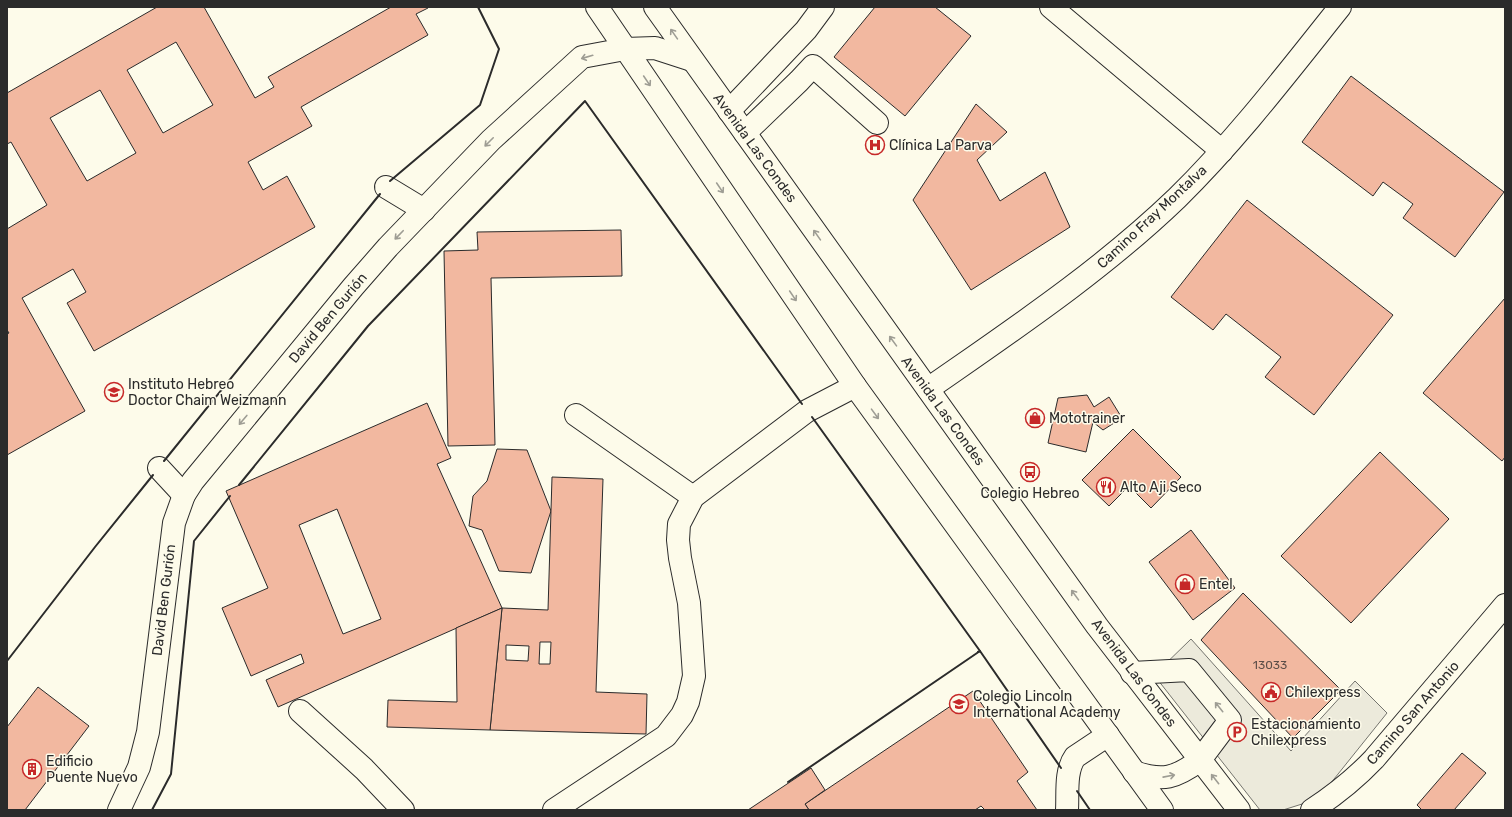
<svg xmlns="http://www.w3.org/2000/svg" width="1512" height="817" viewBox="0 0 1512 817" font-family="Rubik,sans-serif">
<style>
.parking{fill:#eceadb;stroke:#74746e}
.building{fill:#f2b8a0;stroke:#2b2b2b;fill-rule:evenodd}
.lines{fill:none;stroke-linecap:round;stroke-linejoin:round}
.minor-casing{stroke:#2b2b2b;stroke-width:24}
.major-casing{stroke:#2b2b2b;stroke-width:24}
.minor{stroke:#fdfbea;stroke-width:22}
.major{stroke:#fdfbea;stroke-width:22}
.wall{stroke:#2b2b2b;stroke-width:2}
.oneway{stroke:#9e9d94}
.labels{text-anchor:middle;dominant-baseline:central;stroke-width:3;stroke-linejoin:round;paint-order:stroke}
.number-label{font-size:12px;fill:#5d4e48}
.poi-label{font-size:14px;fill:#2b2b2b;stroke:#fdfbea;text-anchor:start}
.street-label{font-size:14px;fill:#2b2b2b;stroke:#fdfbea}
</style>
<rect width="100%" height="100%" fill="#fdfbea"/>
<polygon class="parking" points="1191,639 1291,751 1355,681 1387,713 1318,799 1283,810 1260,810 1154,675"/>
<g class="building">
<path d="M157 7H204L255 98 274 87 268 77 391 7H427L428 8 416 14 428 35 301 107 312 126 248 162 263 190 287 176 315 227 94 351 67 303 86 292 73 269 22 298 85 411 7 455V334L9 333 7 330V229L47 205 11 142 7 144V93ZM176 42 213 105 163 133 127 70ZM100 90 136 153 87 181 50 118Z"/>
<polygon points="875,7 935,7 971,36 905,116 834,57"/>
<polygon points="1351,76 1504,192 1455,257 1403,218 1413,204 1383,182 1373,196 1302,142"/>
<polygon points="976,104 1007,132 977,160 1000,201 1045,172 1070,227 971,290 913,200"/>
<polygon points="1247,200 1393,315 1314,415 1265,377 1281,357 1226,314 1213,330 1171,297"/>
<polygon points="621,230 622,276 491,278 495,445 448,446 444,251 478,250 477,232"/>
<polygon points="1505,298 1505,457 1502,461 1423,393"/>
<polygon points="1087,395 1094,407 1109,397 1122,418 1103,430 1093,422 1086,452 1048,443 1058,398"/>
<path d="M427 403 451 458 437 464 502 608 278 707 266 680 304 663 301 654 251 676 222 608 268 588 226 491ZM337 509 381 619 343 634 299 525Z"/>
<polygon points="1133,429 1181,477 1151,508 1129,486 1109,506 1082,480"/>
<polygon points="497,449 527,450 551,511 531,573 499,571 482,530 469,526 473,496 487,481"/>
<polygon points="1380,452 1449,519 1351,623 1281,556"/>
<path d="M552 477 603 479 596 692 647 694 646 734 490 730 502 608 548 610ZM540 642H551L550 664H539ZM506 645 529 646 528 661 506 660Z"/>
<polygon points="1191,530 1235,588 1193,620 1149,562"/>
<polygon points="1243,593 1341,690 1293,738 1201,640"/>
<polygon points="502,608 490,730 387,727 388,700 457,702 456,628"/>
<polygon points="38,687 89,726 25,810 7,810 7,727"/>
<polygon points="973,691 1028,772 1017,781 1037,810 985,810 981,806 975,810 809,810 805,804"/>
<polygon points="1462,753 1486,773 1454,810 1422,810 1417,805"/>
<polygon points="811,768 825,790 805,804 809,810 748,810"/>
</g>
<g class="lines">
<defs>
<g id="minor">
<polyline points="1051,7 1222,151"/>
<polyline points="729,111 806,30 823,7"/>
<polyline points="745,133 799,81 813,66 877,123"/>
<polyline points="386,187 424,210"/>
<path d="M928 389C1014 329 1101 271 1177 198 1237 139 1288 72 1340 7"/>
<polyline points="576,415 693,497"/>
<polyline points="159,468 184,495"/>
<polyline points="1132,673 1189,670 1230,720 1200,760"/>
<polyline points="300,711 364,769 403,810"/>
<polyline points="119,810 139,767 148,732 174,523 184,495 193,481 353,287 388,247 491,140 582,57 625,49"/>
<polyline points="554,810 666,736 682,715 688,702 694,676 689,603 680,558 678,540 679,524 693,497 807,411 855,386"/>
<path d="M1067 810C1068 793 1065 771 1075 757L1108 735"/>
<path d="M1312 810C1335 795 1355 779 1374 759L1505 605"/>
</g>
<g id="major">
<polyline points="597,7 855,386 1162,810"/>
<polyline points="655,7 1097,626 1239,810"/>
<polyline points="625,49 655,48 692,60"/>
<path d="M1134 772C1163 782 1176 778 1200 760"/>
</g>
</defs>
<use href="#minor" class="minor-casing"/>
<use href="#major" class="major-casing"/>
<use href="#minor" class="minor"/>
<use href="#major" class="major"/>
<g class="wall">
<polyline points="390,181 480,105 499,49 478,7"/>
<polyline points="164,461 380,194"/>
<polyline points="239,485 368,326 585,101 802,404"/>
<polyline points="978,652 980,651 1061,768"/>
<polyline points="7,661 95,547 153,475"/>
<polyline points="788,782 980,651 812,417"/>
<polyline points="1077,791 1090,810"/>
<polyline points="152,810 171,774 194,541 230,496"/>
</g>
</g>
<defs><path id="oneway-shaft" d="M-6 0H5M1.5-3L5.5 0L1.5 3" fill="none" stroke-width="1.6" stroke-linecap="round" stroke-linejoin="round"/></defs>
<g class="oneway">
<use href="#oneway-shaft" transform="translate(674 34) rotate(-125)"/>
<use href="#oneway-shaft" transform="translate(587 57) rotate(164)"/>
<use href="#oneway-shaft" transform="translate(647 81) rotate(56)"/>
<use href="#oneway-shaft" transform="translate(489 142) rotate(135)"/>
<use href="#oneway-shaft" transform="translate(720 188) rotate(56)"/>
<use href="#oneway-shaft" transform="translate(399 235) rotate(134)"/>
<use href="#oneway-shaft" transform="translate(817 235) rotate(-125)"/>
<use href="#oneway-shaft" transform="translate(793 296) rotate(56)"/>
<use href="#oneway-shaft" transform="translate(893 341) rotate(-126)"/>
<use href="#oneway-shaft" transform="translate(875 414) rotate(54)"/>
<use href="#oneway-shaft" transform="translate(243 420) rotate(130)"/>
<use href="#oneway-shaft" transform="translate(1075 595) rotate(-126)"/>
<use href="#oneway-shaft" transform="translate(1219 707) rotate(-129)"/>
<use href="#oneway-shaft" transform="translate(1169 776) rotate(-11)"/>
<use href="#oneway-shaft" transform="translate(1215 779) rotate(-128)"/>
</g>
<defs>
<symbol id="hospital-ring" viewBox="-11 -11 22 22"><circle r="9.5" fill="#fdfbea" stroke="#c62828" stroke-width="1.5"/><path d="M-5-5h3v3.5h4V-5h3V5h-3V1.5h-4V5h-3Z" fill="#c62828"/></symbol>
<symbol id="school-ring" viewBox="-11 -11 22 22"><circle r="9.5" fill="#fdfbea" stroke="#c62828" stroke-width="1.5"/><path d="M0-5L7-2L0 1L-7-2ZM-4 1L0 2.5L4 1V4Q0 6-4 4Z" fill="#c62828"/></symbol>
<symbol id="shop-ring" viewBox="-11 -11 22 22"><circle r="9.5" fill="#fdfbea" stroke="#c62828" stroke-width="1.5"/><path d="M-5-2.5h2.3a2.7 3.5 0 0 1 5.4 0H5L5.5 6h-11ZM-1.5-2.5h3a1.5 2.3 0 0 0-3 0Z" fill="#c62828"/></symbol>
<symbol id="bus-ring" viewBox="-11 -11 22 22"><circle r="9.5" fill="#fdfbea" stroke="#c62828" stroke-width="1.5"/><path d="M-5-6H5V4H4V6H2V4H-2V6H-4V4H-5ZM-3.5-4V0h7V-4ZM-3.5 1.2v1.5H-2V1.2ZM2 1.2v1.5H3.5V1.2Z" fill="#c62828"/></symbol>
<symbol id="restaurant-ring" viewBox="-11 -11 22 22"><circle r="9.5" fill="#fdfbea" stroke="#c62828" stroke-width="1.5"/><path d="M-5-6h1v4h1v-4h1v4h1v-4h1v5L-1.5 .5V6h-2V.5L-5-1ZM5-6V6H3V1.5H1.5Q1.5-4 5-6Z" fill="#c62828"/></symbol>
<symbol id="civic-ring" viewBox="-11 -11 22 22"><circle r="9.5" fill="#fdfbea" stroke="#c62828" stroke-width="1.5"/><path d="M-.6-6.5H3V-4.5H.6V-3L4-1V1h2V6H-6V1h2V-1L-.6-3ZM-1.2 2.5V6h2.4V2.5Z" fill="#c62828"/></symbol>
<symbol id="parking-ring" viewBox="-11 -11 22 22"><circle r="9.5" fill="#fdfbea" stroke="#c62828" stroke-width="1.5"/><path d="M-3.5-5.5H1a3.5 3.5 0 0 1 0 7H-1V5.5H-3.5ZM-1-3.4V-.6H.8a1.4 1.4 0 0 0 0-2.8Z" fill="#c62828"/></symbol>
<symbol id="building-ring" viewBox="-11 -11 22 22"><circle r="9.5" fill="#fdfbea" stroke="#c62828" stroke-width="1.5"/><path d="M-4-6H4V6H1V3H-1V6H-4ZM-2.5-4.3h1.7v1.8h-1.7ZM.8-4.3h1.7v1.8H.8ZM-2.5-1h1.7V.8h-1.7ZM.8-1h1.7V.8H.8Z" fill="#c62828"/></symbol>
</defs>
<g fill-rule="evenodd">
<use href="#hospital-ring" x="864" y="134" width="22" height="22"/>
<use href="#school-ring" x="103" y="381" width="22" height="22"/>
<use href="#shop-ring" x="1024" y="407" width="22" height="22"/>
<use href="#bus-ring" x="1019" y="461" width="22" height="22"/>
<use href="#restaurant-ring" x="1095" y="476" width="22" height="22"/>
<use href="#shop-ring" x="1174" y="573" width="22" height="22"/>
<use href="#civic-ring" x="1260" y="681" width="22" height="22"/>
<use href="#school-ring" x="948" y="693" width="22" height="22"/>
<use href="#parking-ring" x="1226" y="721" width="22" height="22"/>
<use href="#building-ring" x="21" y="758" width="22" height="22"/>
</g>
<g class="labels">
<g class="number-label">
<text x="1270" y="665">13033</text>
</g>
<g class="poi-label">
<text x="889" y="145">Clínica La Parva</text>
<text x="128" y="384">Instituto Hebreo<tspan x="128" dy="16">Doctor Chaim Weizmann</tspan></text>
<text x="1049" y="418">Mototrainer</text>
<text x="1120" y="487">Alto Aji Seco</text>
<text x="1030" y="493" text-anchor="middle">Colegio Hebreo</text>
<text x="1199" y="584">Entel</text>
<text x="1285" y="692">Chilexpress</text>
<text x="973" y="696">Colegio Lincoln<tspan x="973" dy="16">International Academy</tspan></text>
<text x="1251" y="724">Estacionamiento<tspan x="1251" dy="16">Chilexpress</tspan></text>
<text x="46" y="761">Edificio<tspan x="46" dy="16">Puente Nuevo</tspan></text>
</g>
<g class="street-label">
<text transform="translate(755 148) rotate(54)">Avenida Las Condes</text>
<text transform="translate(1152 217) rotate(-43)">Camino Fray Montalva</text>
<text transform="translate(328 318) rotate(-50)">David Ben Gurión</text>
<text transform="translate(943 411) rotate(54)">Avenida Las Condes</text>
<text transform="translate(164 600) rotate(-83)">David Ben Gurión</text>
<text transform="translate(1134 673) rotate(53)">Avenida Las Condes</text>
<text transform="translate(1413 713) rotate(-49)">Camino San Antonio</text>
</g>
</g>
<rect width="1512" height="817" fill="none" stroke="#2b2b2b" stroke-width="16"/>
</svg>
